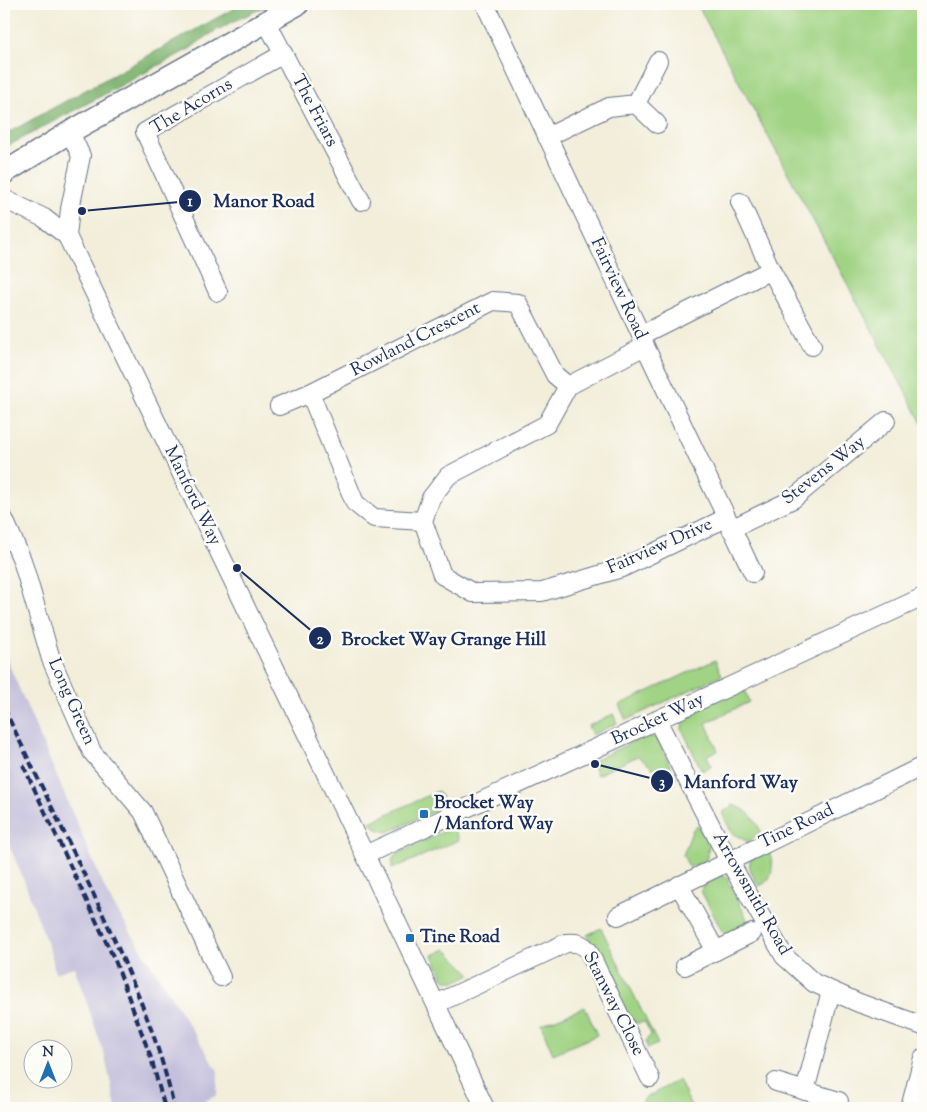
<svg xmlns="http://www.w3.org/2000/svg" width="927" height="1112" viewBox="0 0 927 1112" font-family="'Sorts Mill Goudy',serif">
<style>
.industrial{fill:#c4c0db}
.green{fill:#a0d383;stroke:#5e8170}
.forest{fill:#80b571;stroke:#4e7268}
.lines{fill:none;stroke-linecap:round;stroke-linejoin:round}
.minor-casing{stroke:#667289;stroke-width:20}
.major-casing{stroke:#667289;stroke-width:24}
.minor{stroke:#fff;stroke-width:18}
.major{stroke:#fff;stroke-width:21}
.rail{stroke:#1b2f5e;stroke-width:4;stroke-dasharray:8 4;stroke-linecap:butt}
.poi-dot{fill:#1f6fb2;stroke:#fdfcf7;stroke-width:2}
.labels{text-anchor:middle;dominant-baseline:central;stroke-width:5;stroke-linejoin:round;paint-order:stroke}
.street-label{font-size:18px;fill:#1b2f5e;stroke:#fdfcf7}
.poi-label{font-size:18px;font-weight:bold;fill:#1b2f5e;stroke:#fdfcf7;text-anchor:start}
.leader{fill:none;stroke:#1b2f5e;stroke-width:2}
.callout-dot{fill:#1b2f5e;stroke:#fdfcf7;stroke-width:2}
.mark-label{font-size:15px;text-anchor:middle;font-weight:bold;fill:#fff}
.callout-label{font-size:19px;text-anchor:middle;font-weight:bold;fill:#1b2f5e;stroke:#fdfcf7;stroke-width:5;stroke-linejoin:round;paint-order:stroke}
</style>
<rect width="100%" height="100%" fill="#fdfcf7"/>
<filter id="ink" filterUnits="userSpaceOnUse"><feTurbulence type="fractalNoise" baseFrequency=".02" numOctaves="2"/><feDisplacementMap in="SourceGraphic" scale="10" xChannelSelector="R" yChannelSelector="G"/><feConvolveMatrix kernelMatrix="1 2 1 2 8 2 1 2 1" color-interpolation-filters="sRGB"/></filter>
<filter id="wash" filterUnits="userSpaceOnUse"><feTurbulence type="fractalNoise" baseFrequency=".0096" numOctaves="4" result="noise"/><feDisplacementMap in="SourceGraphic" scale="20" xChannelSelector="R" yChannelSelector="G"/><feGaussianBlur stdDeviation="1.12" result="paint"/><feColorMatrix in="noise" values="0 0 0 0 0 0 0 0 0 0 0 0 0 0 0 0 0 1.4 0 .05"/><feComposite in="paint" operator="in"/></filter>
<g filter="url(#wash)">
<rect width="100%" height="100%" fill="#f2eeda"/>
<polygon class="industrial" points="4,653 108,896 218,1071 217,1095 195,1106 195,1108 116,1108 105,1057 88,1006 74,967 55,973 52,957 25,883 4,833"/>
<g class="green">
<polygon points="697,4 923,4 923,425"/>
<polygon points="715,660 722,675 626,720 619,705"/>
<polygon points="743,686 749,702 706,723 718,751 707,755 711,766 702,771 682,729 684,714"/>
<polygon points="613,714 617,723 592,735 588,726"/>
<polygon points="646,735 658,739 676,779 667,780 638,756 597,775 591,762"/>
<polygon points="438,791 446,806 388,832 377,829 370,822"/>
<path d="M733 805C747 809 756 819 761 832L748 842 732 833 722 813Z"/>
<polygon points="698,826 709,845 706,861 689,867 683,855 693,829"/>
<polygon points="453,827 459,840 392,869 392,861 395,855"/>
<path d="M769 851C774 864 775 880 759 886 754 878 744 864 754 856 757 853 765 852 769 851Z"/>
<path d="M721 875 726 877 747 919V925L742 930 729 935 722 931 701 891C703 880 711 878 721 875Z"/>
<polygon points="601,928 658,1044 647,1048 646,1040 651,1035 645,1022 638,1023 631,1021 587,935"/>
<polygon points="446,949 471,974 457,981 447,981 443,977 433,955"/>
<polygon points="585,1007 597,1035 553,1054 541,1025"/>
<polygon points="679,1080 692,1108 643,1108 643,1100 645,1098"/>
</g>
<path class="forest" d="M242 4H289L266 14 262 8C237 20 213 30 191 48L4 148V135Z"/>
</g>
<g filter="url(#ink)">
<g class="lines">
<defs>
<g id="minor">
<polyline points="485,4 641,335 645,346 753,573"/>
<polyline points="266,21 361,201"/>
<polyline points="636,104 657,124"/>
<polyline points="70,132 81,156 70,209 67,236 365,855 485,1108"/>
<polyline points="547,137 609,107 636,104 658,61"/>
<polyline points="4,199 44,218 67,236"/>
<polyline points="740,202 771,270 812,346"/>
<polyline points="218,292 145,132 283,54"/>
<polyline points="641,335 771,270"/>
<polyline points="645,346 568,386 547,424 448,476 431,498 423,521 442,575 473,593 542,592 622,568 726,518"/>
<polyline points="310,393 355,503 374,518 423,521"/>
<polyline points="279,406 310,393 493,301 518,303 555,375 568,386"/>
<polyline points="4,519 22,560 51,659 92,752 143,812 221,977"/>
<polyline points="731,529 793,499 886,421"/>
<polyline points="657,720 729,861 784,956 814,983 859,1003 923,1026"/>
<polyline points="365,855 923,597"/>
<polyline points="679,885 716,951"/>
<polyline points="618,916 923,766"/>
<polyline points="685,966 752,933"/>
<path d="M436 1004 566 943C576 942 581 943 588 950L650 1078"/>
<polyline points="776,1082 839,1101"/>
<polyline points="805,1091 831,991"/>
<polyline points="910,1108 923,1058"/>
</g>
<polyline id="major" points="4,173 70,132 298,4"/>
</defs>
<use href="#minor" class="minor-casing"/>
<use href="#major" class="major-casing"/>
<use href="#minor" class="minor"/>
<use href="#major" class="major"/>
<g class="rail">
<path d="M4 708C37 778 72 847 104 917 132 978 160 1042 174 1108"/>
<polyline points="23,765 116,963 151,1058 165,1108"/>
</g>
</g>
</g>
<g class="poi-dot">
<rect x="419" y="809" width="10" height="10" rx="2.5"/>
<rect x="405" y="933" width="10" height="10" rx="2.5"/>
</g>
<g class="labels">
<g class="street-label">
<text transform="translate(192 107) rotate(-31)">The Acorns</text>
<text transform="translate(314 111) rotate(62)">The Friars</text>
<text transform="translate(618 289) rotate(65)">Fairview Road</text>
<text transform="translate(416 340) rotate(-27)">Rowland Crescent</text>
<text transform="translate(824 471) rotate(-38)">Stevens Way</text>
<text transform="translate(192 496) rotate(64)">Manford Way</text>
<text transform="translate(660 547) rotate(-24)">Fairview Drive</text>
<text transform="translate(71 702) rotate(66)">Long Green</text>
<text transform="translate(658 720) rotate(-25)">Brocket Way</text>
<text transform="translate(797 827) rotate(-26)">Tine Road</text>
<text transform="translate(751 894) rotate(60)">Arrowsmith Road</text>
<text transform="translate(613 1004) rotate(63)">Stanway Close</text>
</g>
<g class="poi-label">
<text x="434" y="804">Brocket Way<tspan x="434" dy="21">/ Manford Way</tspan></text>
<text x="420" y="938">Tine Road</text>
</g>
</g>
<path class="leader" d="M82 211L190 201M237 568L320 638M595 764L662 781"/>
<g class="callout-dot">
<circle cx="82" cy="211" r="5"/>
<circle cx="237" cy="568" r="5"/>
<circle cx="595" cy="764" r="5"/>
<circle cx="190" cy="201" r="12"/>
<circle cx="320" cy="638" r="12"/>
<circle cx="662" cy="781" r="12"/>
</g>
<g class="mark-label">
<text x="190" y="206">1</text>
<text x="320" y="644">2</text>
<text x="662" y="787">3</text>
</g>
<g class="callout-label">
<text x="264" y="207">Manor Road</text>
<text x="444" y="645">Brocket Way Grange Hill</text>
<text x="741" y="788">Manford Way</text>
</g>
<rect width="927" height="1112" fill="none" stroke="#fdfcf7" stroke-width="20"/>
<g transform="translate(48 1064)"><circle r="24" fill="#fdfcf7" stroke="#a3aaba"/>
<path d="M0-4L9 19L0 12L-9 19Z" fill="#1f6fb2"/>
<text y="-8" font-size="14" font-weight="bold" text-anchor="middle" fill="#1b2f5e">N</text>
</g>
</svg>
